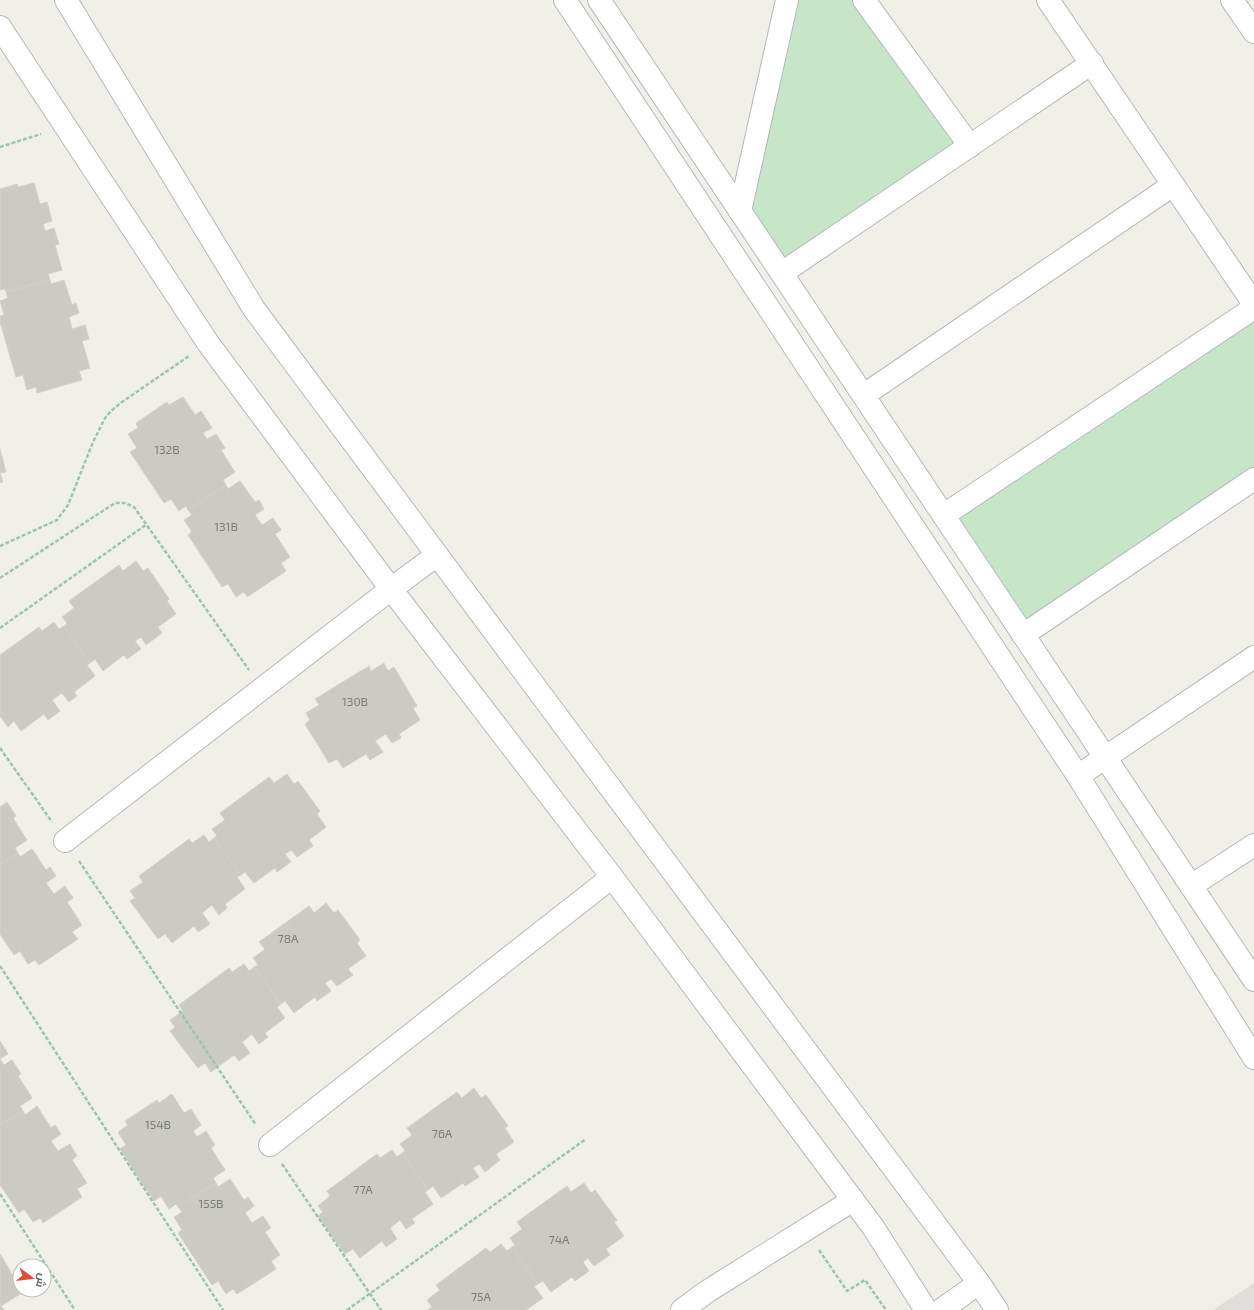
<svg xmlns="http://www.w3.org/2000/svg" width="1254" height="1310" viewBox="0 0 1254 1310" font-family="'Exo 2',Cairo,sans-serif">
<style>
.industrial{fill:#dfdeda}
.green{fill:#c6e6c7}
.building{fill:#cccac4;stroke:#d5d1c7}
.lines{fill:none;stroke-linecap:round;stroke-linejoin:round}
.minor-casing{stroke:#b5b8bc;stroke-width:24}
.path{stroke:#9ec5aa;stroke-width:2.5;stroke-dasharray:4 2;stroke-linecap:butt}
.minor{stroke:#fff;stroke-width:22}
.labels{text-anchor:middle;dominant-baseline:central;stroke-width:3;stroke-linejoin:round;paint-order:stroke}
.number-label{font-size:12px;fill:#7a7d7e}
</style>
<rect width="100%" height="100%" fill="#f0efe8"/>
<polygon class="industrial" points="1254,1283 1254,1310 1213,1310"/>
<g class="green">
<polygon points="787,0 864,0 970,146 782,273 740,211"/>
<polygon points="1254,308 1254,479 1023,635 944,515"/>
</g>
<g class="building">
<polygon points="34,183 40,204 47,202 52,221 43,224 45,231 54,228 59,244 55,245 62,270 48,274 50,280 6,292 5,289 0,290 0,189 17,184 18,187"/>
<polygon points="50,280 51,284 64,280 72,305 76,303 79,313 69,317 72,329 85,325 89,339 82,341 90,368 79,371 82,380 37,393 36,387 27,390 23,375 16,377 0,322 0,316 4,315 0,301 8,298 6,292"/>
<polygon points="183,397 195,415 201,411 212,428 203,433 207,439 216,434 225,448 221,450 235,472 223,480 226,485 188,510 186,506 179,511 171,499 164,503 130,452 137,448 128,434 138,428 136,423 167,402 169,405"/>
<polygon points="0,449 6,472 0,473 3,482 0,483"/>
<polygon points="240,481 255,502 259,500 264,509 255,515 262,525 273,518 281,530 275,534 290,557 281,563 286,571 247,597 244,592 236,597 228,584 222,587 188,535 192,532 184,520 192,515 188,510 226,485 228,489"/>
<polygon points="136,561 143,571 148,568 169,599 167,601 176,614 158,627 162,633 146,645 141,637 135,641 141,649 127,659 124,655 103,671 95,659 90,663 64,626 67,623 62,617 74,608 69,601 119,565 123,571"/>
<polygon points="54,622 59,629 64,626 90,663 87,665 95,676 74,692 77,696 69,702 62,693 52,700 60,711 48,720 44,714 21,731 14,721 8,727 0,716 0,655 39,627 42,631"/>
<polygon points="384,663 388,671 394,667 417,706 413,708 420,720 399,734 401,738 392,743 386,734 375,741 383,752 370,760 366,754 343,768 337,759 329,763 305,724 310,720 306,713 319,705 315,699 369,666 371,671"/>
<polygon points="287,774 294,784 298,781 320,811 317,814 326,827 309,840 313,846 297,857 291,850 285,854 291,862 277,872 275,868 254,883 245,872 241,875 214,838 217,836 212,829 225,820 220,813 269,777 274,783"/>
<polygon points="7,802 16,816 13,818 27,840 15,848 18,853 0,864 0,807"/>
<polygon points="204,835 209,842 214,838 241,875 237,877 245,889 225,904 227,908 219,915 212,905 202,913 210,924 198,932 194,926 172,943 165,934 158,939 130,901 135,898 130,891 143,882 139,876 189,839 192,843"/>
<polygon points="32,849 46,870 50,867 56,876 46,883 54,894 65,886 73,898 67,902 82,925 72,932 78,939 39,965 35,960 28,964 20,951 14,955 0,934 0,864 18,853 20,857"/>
<polygon points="326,903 334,913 338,910 360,940 357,943 366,956 348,969 353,975 337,986 331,979 325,983 331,991 317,1001 315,997 294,1013 285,1001 281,1004 254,967 258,965 253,958 265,949 259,942 309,906 314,913"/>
<polygon points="244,964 249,971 254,967 281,1004 277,1007 285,1018 265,1033 268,1037 259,1044 252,1034 242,1042 250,1053 239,1061 234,1055 211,1072 205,1063 198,1068 170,1031 175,1027 170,1020 183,1011 179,1005 229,968 232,972"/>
<polygon points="0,1041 8,1054 0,1059"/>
<polygon points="0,1059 4,1065 12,1060 21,1074 18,1076 32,1098 20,1106 23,1111 0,1125"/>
<polygon points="474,1088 481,1098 486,1095 508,1126 505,1128 514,1142 496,1154 500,1160 485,1172 479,1164 473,1168 479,1177 465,1186 463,1183 441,1198 433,1186 428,1190 402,1153 405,1151 400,1144 412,1135 407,1128 457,1092 462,1098"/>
<polygon points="172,1094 184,1113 191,1109 201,1125 193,1131 197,1137 206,1131 215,1145 211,1148 225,1170 213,1178 216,1183 178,1207 176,1204 169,1209 161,1196 154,1201 120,1149 126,1145 118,1132 128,1125 125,1121 157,1100 159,1103"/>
<polygon points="37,1106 51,1128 55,1125 61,1134 51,1141 58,1151 70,1144 77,1156 72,1160 87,1183 77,1189 82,1197 43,1223 40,1218 33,1222 24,1209 19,1213 0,1185 0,1125 23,1111 25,1115"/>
<polygon points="392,1150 397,1157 402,1153 428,1190 425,1192 433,1204 412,1219 415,1223 406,1229 400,1220 390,1228 397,1239 386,1247 382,1241 360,1258 353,1249 345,1254 318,1216 323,1212 318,1206 330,1196 327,1191 377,1154 380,1158"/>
<polygon points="230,1179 244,1200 248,1197 254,1206 245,1213 252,1223 263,1216 271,1228 265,1232 280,1255 271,1261 276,1269 237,1294 233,1289 226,1294 218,1281 212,1285 178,1233 182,1230 174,1217 182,1212 178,1207 216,1183 218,1187"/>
<polygon points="584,1183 591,1193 595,1190 617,1220 614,1222 624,1236 606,1249 610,1255 594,1266 588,1258 583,1262 589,1271 575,1281 572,1277 551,1292 543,1281 538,1284 512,1247 515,1245 510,1238 522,1229 517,1222 567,1186 571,1192"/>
<polygon points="501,1244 507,1251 512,1247 538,1284 534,1286 543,1298 526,1310 428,1310 432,1307 427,1300 440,1290 436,1285 486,1248 490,1252"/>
<polygon points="0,1254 15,1279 12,1280 20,1294 1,1306 4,1310 0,1310"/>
</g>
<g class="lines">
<defs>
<g id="minor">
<polyline points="66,0 254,309 979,1283 997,1310"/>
<polyline points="565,0 1078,776 1254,1058"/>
<polyline points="599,0 1254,980"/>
<polyline points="864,0 970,146"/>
<polyline points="1048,0 1254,304"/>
<polyline points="1232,0 1254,32"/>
<polyline points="0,27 208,343 391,589 612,877 873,1227 926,1310"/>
<polyline points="740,211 787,0"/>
<polyline points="782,273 1092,63"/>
<polyline points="864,395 1173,185"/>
<polyline points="944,515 1254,308"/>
<polyline points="1023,635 1254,479"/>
<polyline points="1078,776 1254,657"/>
<polyline points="65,841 391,589 437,555"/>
<polyline points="1191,886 1254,845"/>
<polyline points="270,1145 612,877"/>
<polyline points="682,1310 708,1291 853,1200"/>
<polyline points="941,1310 979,1283"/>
</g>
</defs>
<use href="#minor" class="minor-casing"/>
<g class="path">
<polyline points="0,147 41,134"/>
<polyline points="0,546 57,520 68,505 93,442 105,418 111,411 122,402 189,356"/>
<polyline points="0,578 115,503 125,503 134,507 249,670"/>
<polyline points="0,628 147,524"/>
<polyline points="0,748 52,822"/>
<polyline points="79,861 256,1125"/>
<polyline points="0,966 223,1310"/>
<polyline points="282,1164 381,1310"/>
<polyline points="0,1194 75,1310"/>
<polyline points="819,1250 847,1291 865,1280 886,1310"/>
<polyline points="347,1310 586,1139"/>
</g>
<use href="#minor" class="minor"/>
</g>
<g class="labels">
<g class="number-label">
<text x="167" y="449">132B</text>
<text x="226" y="526">131B</text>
<text x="355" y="701">130B</text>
<text x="288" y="938">78A</text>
<text x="158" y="1124">154B</text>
<text x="442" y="1133">76A</text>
<text x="363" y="1189">77A</text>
<text x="211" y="1203">155B</text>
<text x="559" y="1239">74A</text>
<text x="481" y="1296">75A</text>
</g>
</g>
<g transform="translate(32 1278) rotate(105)"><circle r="19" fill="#ffffff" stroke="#bfc1c2"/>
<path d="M0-3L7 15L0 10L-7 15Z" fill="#e14d3d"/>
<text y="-6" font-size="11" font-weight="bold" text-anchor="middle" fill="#5f6367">ش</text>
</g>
</svg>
